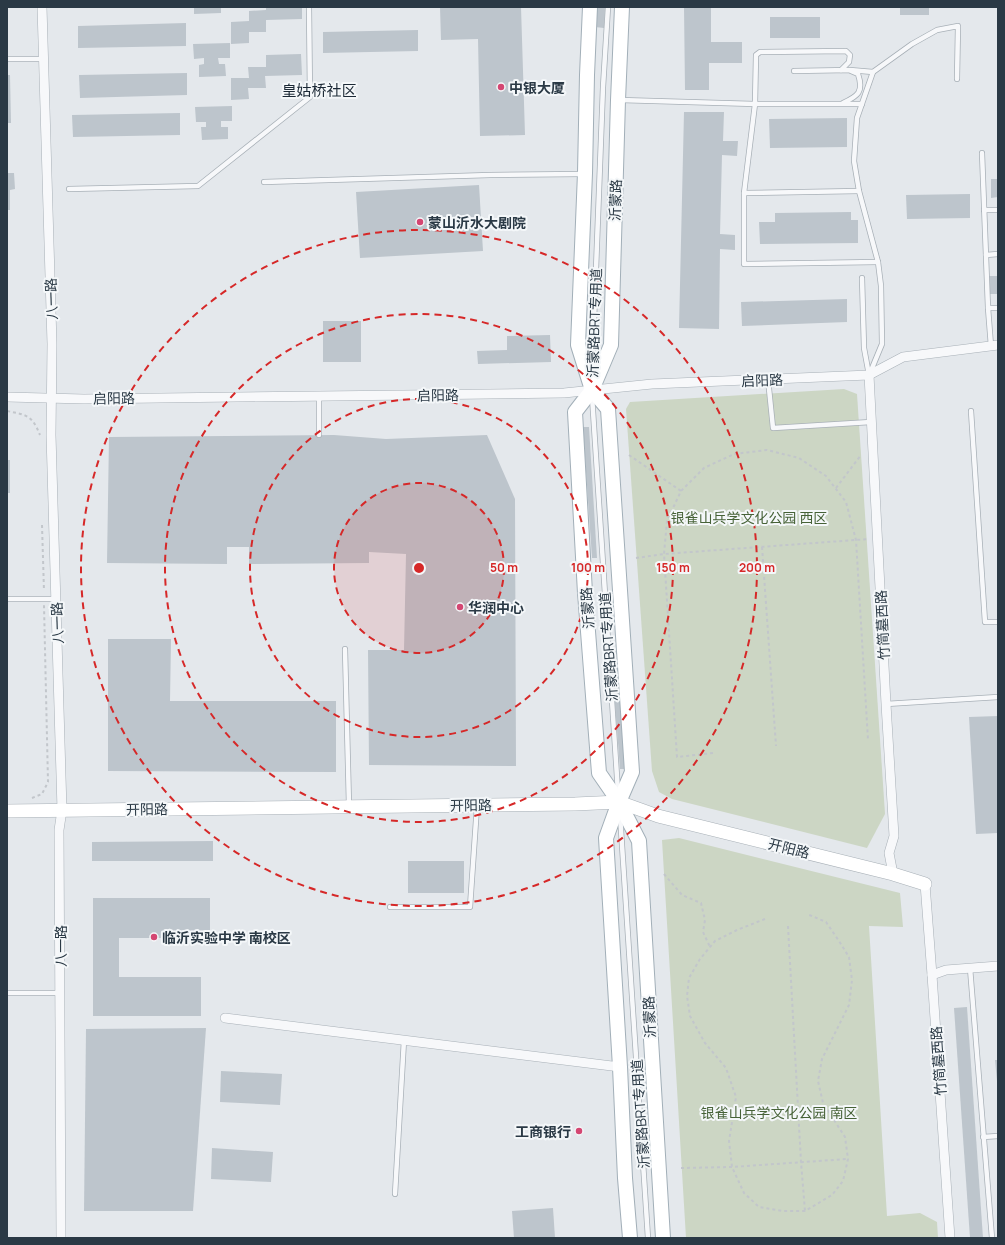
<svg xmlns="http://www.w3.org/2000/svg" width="1005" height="1245" viewBox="0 0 1005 1245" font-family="Manrope,'Noto Sans SC',sans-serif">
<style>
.green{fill:#ccd6c4}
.building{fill:#bdc5cc}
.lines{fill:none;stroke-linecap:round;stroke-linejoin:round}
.lane-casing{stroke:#a8b0b7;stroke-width:6}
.street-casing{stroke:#a8b0b7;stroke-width:10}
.secondary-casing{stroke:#a8b0b7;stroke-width:14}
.primary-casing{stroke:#a2afb8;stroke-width:16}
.path{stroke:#c2c6cb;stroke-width:2;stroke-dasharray:3 3;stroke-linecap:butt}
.lane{stroke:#f7f8fa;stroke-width:4.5}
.street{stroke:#f7f8fa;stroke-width:9}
.secondary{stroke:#fff;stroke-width:13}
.primary{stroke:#fff;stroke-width:14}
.ring{fill:none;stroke:#d62828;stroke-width:2;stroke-dasharray:7 5}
.poi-dot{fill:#d44672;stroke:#f4f7f9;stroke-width:1.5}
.labels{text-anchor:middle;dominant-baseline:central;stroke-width:4;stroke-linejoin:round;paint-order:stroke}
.poi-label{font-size:14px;font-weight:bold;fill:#2a3945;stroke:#f4f7f9;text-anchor:start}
.street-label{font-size:14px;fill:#2a3945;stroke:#f4f7f9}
.park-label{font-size:14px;fill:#466237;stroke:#f4f7f9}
.neighbourhood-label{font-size:15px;fill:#1c2936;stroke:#f4f7f9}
.centre{fill:#d62828;stroke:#f4f7f9;stroke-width:2}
.ring-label{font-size:12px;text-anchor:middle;font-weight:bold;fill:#d62828;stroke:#f4f7f9;stroke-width:4;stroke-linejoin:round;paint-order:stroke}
</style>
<rect width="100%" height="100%" fill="#e4e8ec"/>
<g class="green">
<polygon points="844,389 857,394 885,814 867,848 672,799 659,792 652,771 626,409 630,402"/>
<polygon points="679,838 900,893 903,927 869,926 887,1216 920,1213 937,1222 938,1238 686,1238 662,840"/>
</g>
<g class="building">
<polygon points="194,7 221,7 221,13 194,14"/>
<polygon points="266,7 302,7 302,19 266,20 266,32 249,32 249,43 231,44 231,22 249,21 249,11 266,10"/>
<polygon points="440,7 521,7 525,135 480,136 478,39 441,40"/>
<polygon points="595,7 605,7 604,28 595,27"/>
<polygon points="684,7 711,7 711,42 742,42 742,63 709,63 709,90 685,90"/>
<rect x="900" y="7" width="29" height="8"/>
<rect x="770" y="17" width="50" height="21"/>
<polygon points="186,23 186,46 78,48 78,26"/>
<polygon points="418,30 418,51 323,53 323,32"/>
<polygon points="230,43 230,58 218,58 219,64 225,64 226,76 199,77 199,65 204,64 204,58 194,59 193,44"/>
<polygon points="301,54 302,75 265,76 266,88 248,88 249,99 231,100 231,78 249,78 248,67 266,67 266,55"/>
<polygon points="187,73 187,95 80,98 79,75"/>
<polygon points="7,75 10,75 11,123 7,123"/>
<polygon points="232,106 232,121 221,121 221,127 228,127 228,139 202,140 201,127 206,127 206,122 196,122 195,107"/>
<polygon points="684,112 724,112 723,141 738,141 737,156 722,155 720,234 735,235 735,250 720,249 719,329 679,328"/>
<polygon points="180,113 180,135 73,137 72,115"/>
<polygon points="847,118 847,147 770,148 769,119"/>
<polygon points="7,173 14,173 15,189 10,190 10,210 7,210"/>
<polygon points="991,179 998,179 998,197 991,198"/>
<polygon points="479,185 483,251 360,258 356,192"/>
<polygon points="970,194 970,218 907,219 906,195"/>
<polygon points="851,212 851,220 858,220 858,243 760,244 759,222 775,222 775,213"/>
<polygon points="988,276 998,276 998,294 989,294"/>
<polygon points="847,299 847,322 742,326 741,302"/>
<rect x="323" y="321" width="38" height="41"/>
<polygon points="550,335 551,362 478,364 477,351 507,350 507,336"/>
<polygon points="583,427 589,427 597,558 592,558"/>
<polygon points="334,435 386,439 487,435 515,499 516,766 369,765 368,650 404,650 406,554 369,552 369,563 249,564 249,547 227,547 227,564 107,563 109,437"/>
<rect x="7" y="460" width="3" height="33"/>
<polygon points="108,639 171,639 170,701 336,701 336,772 108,771"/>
<polygon points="621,650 625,769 620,769 611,651"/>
<polygon points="998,716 998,833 976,834 969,717"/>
<polygon points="213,841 213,861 92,861 92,842"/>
<rect x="408" y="861" width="56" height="32"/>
<polygon points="93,898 210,898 210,938 119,938 119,977 201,977 201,1016 93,1016"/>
<polygon points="967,1007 983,1238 970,1238 954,1008"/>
<polygon points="206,1028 193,1211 84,1211 86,1029"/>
<polygon points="995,1060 998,1060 998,1081 997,1081"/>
<polygon points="221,1071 282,1074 280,1105 220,1102"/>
<polygon points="212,1148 273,1152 271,1182 211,1179"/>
<polygon points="553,1208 555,1238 514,1238 512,1211"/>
</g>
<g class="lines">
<defs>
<g id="lane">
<polyline points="7,59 44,59"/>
<polyline points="841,70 849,62 850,55 846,51 760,52 756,55 755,104 744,193 744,264 878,262"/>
<polyline points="794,71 850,70 873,72"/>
<polyline points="620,100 755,104 862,104"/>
<path d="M843 103C858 96 864 92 858 74L851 71"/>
<polyline points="982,153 988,308 998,308"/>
<polyline points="264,182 490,175 582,174"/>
<polyline points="69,189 198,186 310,97 309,7"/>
<polyline points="744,193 859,191"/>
<polyline points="984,210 998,210"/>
<polyline points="986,255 998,254"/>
<polyline points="862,278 864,348 869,375"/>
<polyline points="988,308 991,346"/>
<polyline points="592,373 603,87 608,7"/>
<polyline points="870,373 882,344 881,286 878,262 859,191 854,161 857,118 873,72 912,44 937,30 958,26 957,79"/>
<polyline points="768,379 773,428 871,422"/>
<polyline points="319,396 319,435"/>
<polyline points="592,396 618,792"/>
<polyline points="971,411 985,622 998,622"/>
<polyline points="7,599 56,599"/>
<polyline points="345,649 349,805"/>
<polyline points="886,704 998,697"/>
<polyline points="620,815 648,1238"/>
<polyline points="390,907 470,907 477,806"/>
<polyline points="970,968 992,1238"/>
<polyline points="7,993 60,993"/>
<polyline points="983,1137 998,1136"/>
<polyline points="395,1194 404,1040"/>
</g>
<g id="street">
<polyline points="42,7 52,344 51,435 62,810 59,830 61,1238"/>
<polyline points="869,375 886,704 894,836 889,853 893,874"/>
<polyline points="7,397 84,399 564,393 652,384 869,375 903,357 998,345"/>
<polyline points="925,884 932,975 950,1238"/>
<polyline points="932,975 946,970 998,966"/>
<polyline points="225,1018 620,1067"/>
</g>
<polyline id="secondary" points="7,811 575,804 619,802 658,816 893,874 925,884"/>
<g id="primary">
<polyline points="590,7 587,75 585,173 578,345 592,390 608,409 632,772 619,802 606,838 620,1067 625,1178 630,1238"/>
<polyline points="622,7 618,100 611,345 592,390 575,412 585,593 599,773 619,802 639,841 663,1238"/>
</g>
</defs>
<use href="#lane" class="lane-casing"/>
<use href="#street" class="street-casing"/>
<use href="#secondary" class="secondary-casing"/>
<use href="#primary" class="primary-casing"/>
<g class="path">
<path d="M7 411C27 415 32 415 40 435"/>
<polyline points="629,455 681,491"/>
<polyline points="836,488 861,455"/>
<polyline points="42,525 44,591"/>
<polyline points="762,547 776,746"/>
<polyline points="636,558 664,554 869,539"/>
<polyline points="713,753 677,757 664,554 667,521 681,491 704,468 734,454 767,450 799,458 826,476 846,502 856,540 868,740"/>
<polyline points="32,798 42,794 48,782 44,605"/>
<polyline points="664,874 682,895 701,903 705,920 703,932 710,947"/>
<polyline points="765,919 737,930 715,941 700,959 689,978 687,996 690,1016 705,1043 726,1068 736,1097 729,1141 732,1167 744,1193 759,1207 782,1211 805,1211 832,1195 843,1181 848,1159 845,1137 823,1103 818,1081 822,1059 849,1005 852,980 849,957 839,941 826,922 807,914"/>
<polyline points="788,926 801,1162 805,1211"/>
<polyline points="681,1168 732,1167 847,1159"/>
</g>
<use href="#lane" class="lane"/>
<use href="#street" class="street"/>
<use href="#secondary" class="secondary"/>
<use href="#primary" class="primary"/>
</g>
<circle cx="419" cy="568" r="85" fill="#d62828" fill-opacity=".12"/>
<g class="ring">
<circle cx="419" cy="568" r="85"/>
<circle cx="419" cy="568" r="169"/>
<circle cx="419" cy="568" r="254"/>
<circle cx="419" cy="568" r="338"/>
</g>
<g class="poi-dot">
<circle cx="501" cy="87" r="4"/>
<circle cx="420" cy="222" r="4"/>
<circle cx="460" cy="607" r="4"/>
<circle cx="154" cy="937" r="4"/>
<circle cx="579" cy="1131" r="4"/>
</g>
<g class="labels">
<g class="poi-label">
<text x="509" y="87">中银大厦</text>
<text x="428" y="222">蒙山沂水大剧院</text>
<text x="468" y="607">华润中心</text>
<text x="162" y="937">临沂实验中学 南校区</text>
<text x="571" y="1131" text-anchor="end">工商银行</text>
</g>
<g class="street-label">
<text transform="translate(615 200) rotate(-88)">沂蒙路</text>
<text transform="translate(51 299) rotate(-92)">八一路</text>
<text transform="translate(594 323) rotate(-88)">沂蒙路BRT专用道</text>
<text transform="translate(762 380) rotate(-2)">启阳路</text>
<text transform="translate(438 395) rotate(-1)">启阳路</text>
<text transform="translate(114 398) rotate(-1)">启阳路</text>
<text transform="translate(587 608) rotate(-94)">沂蒙路</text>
<text transform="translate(57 623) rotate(-92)">八一路</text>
<text transform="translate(882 625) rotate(-93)">竹简墓西路</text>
<text transform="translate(608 647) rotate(-94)">沂蒙路BRT专用道</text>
<text transform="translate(471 805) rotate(-1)">开阳路</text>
<text transform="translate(147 809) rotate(-1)">开阳路</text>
<text transform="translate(789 848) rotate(14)">开阳路</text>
<text transform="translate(60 946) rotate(-90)">八一路</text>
<text transform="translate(649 1017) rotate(-93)">沂蒙路</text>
<text transform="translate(938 1061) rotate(-94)">竹简墓西路</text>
<text transform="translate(640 1114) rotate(-94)">沂蒙路BRT专用道</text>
</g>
<g class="park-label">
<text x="749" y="517">银雀山兵学文化公园 西区</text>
<text x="779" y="1112">银雀山兵学文化公园 南区</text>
</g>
<g class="neighbourhood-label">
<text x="319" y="90">皇姑桥社区</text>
</g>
</g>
<circle cx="419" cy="568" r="6" class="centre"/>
<g class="ring-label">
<text x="504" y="572">50 m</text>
<text x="588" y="572">100 m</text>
<text x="673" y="572">150 m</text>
<text x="757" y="572">200 m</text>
</g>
<rect width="1005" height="1245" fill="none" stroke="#2a3945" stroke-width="16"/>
</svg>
